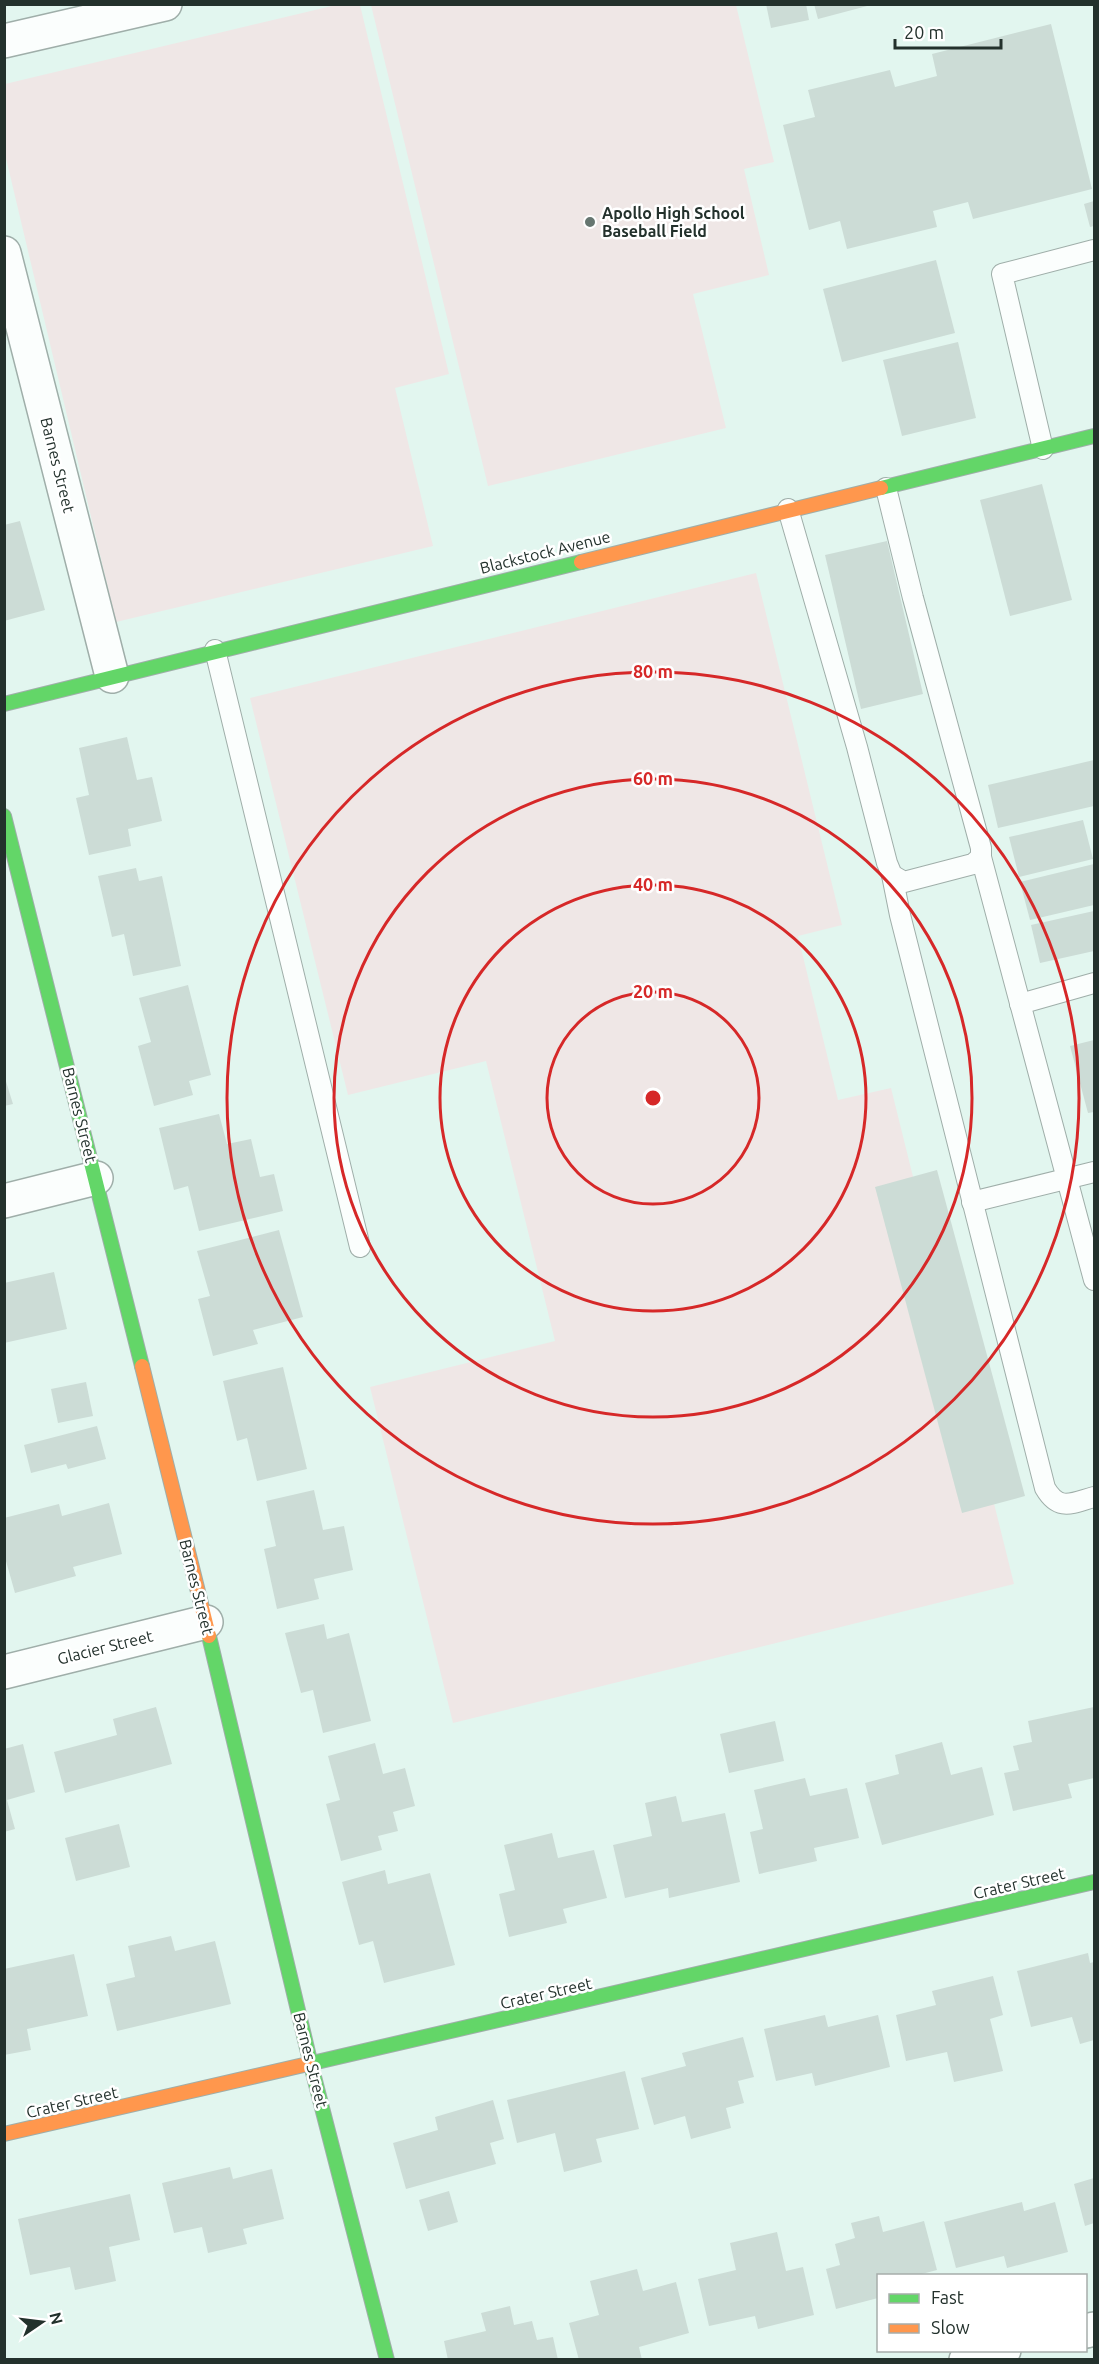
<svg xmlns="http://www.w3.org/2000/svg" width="1099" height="2364" viewBox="0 0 1099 2364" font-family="Ubuntu,sans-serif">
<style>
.green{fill:#efe7e6}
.building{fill:#ccdcd6}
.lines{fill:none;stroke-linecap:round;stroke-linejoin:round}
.lane-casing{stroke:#9faea9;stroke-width:22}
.street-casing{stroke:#9faea9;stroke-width:36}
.fast-casing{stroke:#9faea9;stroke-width:16}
.slow-casing{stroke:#9faea9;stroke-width:16}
.lane{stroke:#fbfefd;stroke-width:20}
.street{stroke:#fbfefd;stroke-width:33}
.fast{stroke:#63d668;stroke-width:14}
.slow{stroke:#ff974d;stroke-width:14}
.ring{fill:none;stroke:#d62828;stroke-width:3}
.poi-dot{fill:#667670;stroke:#fff;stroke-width:2}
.labels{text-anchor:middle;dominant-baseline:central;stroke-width:5;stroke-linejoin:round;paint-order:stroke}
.poi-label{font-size:16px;font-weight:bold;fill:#23312c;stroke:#fff;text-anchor:start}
.street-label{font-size:16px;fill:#23312c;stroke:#fff}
.centre{fill:#d62828;stroke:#fff;stroke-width:3}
.ring-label{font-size:18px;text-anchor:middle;font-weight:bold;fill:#d62828;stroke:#fff;stroke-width:5;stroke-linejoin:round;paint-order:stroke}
</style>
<rect width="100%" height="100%" fill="#e2f6ef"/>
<g class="green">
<polygon points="336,5 360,5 449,374 395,388 433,546 116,622 5,154 5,84"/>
<polygon points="371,5 736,5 774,162 744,169 769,275 693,294 726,428 488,486"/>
<polygon points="756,573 842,925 798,936 838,1100 891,1088 1014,1584 453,1723 370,1387 555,1341 486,1061 348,1095 250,698"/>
</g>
<g class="building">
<polygon points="766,4 806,4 809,20 771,28"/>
<polygon points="814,4 871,4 871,5 818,19"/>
<polygon points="1051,24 1092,189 973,219 968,202 933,211 937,227 847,249 840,221 809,230 783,125 815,117 808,90 890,70 895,87 937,76 932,54"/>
<polygon points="1094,201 1094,226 1090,227 1084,204"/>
<polygon points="936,260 955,333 842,362 823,289"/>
<polygon points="958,342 976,418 902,436 883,360"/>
<polygon points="1042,484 1072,600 1010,616 980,500"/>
<polygon points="20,521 45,610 4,621 4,525"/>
<polygon points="887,541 923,694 861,709 825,555"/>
<polygon points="127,737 137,780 152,777 162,821 128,829 131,846 89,855 76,798 89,795 79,748"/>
<polygon points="1094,760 1094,806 998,828 988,785"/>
<polygon points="1083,820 1093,859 1019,877 1009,837"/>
<polygon points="1094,864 1094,905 1030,920 1020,882"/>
<polygon points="136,868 139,881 162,876 181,966 133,976 124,934 112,937 98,876"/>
<polygon points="1094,911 1094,951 1040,963 1031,925"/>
<polygon points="188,985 211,1075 189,1081 193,1095 154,1106 138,1046 151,1042 139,998"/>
<polygon points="1094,1040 1094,1112 1088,1113 1070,1046"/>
<polygon points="4,1075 13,1104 4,1106"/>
<polygon points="219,1114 227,1144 251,1139 260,1177 274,1174 283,1211 199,1231 188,1186 174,1190 159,1128"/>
<polygon points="937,1170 1025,1496 962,1513 875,1187"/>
<polygon points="279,1230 303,1317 253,1330 258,1344 213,1356 198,1299 210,1296 197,1251"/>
<polygon points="54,1272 67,1329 4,1343 4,1283"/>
<polygon points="283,1367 307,1469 257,1481 247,1438 237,1441 223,1381"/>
<polygon points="86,1382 93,1416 58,1423 51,1389"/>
<polygon points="97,1426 106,1459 68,1469 66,1464 31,1473 24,1445"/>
<polygon points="314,1490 323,1530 344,1526 353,1570 314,1579 319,1599 277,1609 264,1549 276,1546 266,1501"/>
<polygon points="109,1503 122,1554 73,1567 76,1576 15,1593 4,1554 4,1518 59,1504 62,1516"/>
<polygon points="324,1624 327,1639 349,1633 371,1721 323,1733 313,1690 301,1693 285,1633"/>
<polygon points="156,1707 172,1764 65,1793 54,1752 117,1735 113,1719"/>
<polygon points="1094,1707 1094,1778 1068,1784 1072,1798 1013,1811 1004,1773 1019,1770 1013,1746 1032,1742 1028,1721"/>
<polygon points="775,1721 784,1761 729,1773 720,1734"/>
<polygon points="942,1742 951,1775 982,1767 994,1815 882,1845 865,1783 899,1774 895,1755"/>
<polygon points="375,1743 383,1774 405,1768 415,1806 393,1812 398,1831 378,1836 382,1850 341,1861 326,1804 340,1800 328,1756"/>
<polygon points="23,1744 35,1792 7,1800 15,1829 4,1832 4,1749"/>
<polygon points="805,1778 810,1796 847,1788 859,1838 814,1848 817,1861 759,1874 750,1832 763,1829 754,1790"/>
<polygon points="676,1796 682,1822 725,1813 740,1882 669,1898 668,1888 625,1898 613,1845 652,1836 645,1803"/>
<polygon points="119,1824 130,1867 76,1881 65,1838"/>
<polygon points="552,1833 558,1858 594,1850 607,1898 563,1909 567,1923 509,1937 499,1894 515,1890 504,1845"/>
<polygon points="385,1870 388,1884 430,1873 455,1965 384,1983 373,1941 359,1945 342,1882"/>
<polygon points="171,1936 175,1951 215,1941 231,2004 117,2031 106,1984 135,1977 128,1946"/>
<polygon points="1088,1953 1090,1963 1094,1962 1094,2040 1080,2044 1072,2017 1031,2027 1017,1971"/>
<polygon points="74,1954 88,2016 27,2029 31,2050 4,2055 4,1969"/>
<polygon points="993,1976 1003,2015 990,2019 1003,2071 954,2082 947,2052 906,2061 896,2015 936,2005 932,1991"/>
<polygon points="825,2015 828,2027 878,2015 890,2067 815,2086 812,2073 776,2081 764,2029"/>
<polygon points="743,2037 754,2077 738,2081 744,2103 726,2108 731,2128 691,2139 685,2116 654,2125 641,2078 686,2066 682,2053"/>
<polygon points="625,2071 639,2129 596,2139 602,2162 564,2172 555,2133 517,2143 507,2100"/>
<polygon points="493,2100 504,2139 490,2143 496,2164 406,2189 393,2143 438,2130 435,2117"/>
<polygon points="230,2167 233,2179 272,2169 284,2219 243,2229 247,2244 208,2253 202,2227 174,2233 162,2183"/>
<polygon points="1094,2178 1094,2223 1085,2226 1074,2184"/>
<polygon points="449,2191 458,2222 428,2231 419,2200"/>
<polygon points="130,2194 140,2240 109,2247 116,2281 75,2290 70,2267 30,2275 18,2219"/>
<polygon points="1022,2202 1024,2211 1055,2202 1068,2252 1007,2268 1004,2256 956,2268 944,2222"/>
<polygon points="879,2216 883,2232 924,2221 937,2270 914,2276 878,2276 878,2298 836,2309 826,2269 840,2265 835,2244 855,2238 851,2223"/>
<polygon points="777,2232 786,2271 803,2267 814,2315 758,2329 755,2316 709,2326 698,2279 736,2270 730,2243"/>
<polygon points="637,2269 643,2291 676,2282 689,2333 639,2347 642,2360 579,2360 569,2323 599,2315 590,2281"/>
<polygon points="510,2306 514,2325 532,2321 537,2340 553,2337 558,2360 448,2360 444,2341 486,2331 481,2313"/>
</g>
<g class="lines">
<defs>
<g id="lane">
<polyline points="1043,449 1002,274 1094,250"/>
<polyline points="788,509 857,747 887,863 892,875 904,882 973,864 981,857 981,848 913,598 886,488"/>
<polyline points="215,650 360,1247"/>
<polyline points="981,857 1094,1280"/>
<path d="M892 875 900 915 1045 1488C1059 1512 1072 1503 1094 1497"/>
<polyline points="1020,1004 1094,983"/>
<polyline points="972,1202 1094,1172"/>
</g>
<g id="street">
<polyline points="4,41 165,4"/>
<polyline points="4,253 112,676"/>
<polyline points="4,1201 96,1178"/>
<polyline points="4,1672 206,1622"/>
<polyline points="1086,2331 1094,2329"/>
<polyline points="966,2360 1004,2350"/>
</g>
<g id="fast">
<polyline points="881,488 1094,436"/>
<polyline points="4,704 581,562"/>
<polyline points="4,816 142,1366"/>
<polyline points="209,1636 311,2065 387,2360"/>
<polyline points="308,2064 1094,1882"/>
</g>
<g id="slow">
<polyline points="581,562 881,488"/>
<polyline points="142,1366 209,1636"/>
<polyline points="4,2134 308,2064"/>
</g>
</defs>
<use href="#lane" class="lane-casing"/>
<use href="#street" class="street-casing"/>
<use href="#fast" class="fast-casing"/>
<use href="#slow" class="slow-casing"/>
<use href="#lane" class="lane"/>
<use href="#street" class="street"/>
<use href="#fast" class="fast"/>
<use href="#slow" class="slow"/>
</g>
<g class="ring">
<circle cx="653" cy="1098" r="106"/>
<circle cx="653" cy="1098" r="213"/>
<circle cx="653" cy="1098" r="319"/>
<circle cx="653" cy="1098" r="426"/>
</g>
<circle class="poi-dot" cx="590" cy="222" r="6"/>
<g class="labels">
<g class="poi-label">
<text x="602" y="213">Apollo High School<tspan x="602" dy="18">Baseball Field</tspan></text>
</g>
<g class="street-label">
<text transform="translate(58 465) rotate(76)">Barnes Street</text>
<text transform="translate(545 552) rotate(-14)">Blackstock Avenue</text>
<text transform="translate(80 1115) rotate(76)">Barnes Street</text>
<text transform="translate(197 1587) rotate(76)">Barnes Street</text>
<text transform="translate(105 1647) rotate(-14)">Glacier Street</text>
<text transform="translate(1019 1883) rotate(-13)">Crater Street</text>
<text transform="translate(546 1993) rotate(-13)">Crater Street</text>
<text transform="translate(311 2060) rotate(76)">Barnes Street</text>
<text transform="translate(72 2102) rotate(-13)">Crater Street</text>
</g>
</g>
<circle cx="653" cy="1098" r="9" class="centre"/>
<g class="ring-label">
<text x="653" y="678">80 m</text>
<text x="653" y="785">60 m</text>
<text x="653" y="891">40 m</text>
<text x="653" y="998">20 m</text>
</g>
<rect width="1099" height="2364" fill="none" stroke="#23312c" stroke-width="12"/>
<rect x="877" y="2274" width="210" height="78" fill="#ffffff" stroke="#a7adab" stroke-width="1.5"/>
<rect x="889" y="2294" width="30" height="9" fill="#63d668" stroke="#a7adab" stroke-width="1.5"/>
<text x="931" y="2304" font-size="18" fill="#23312c">Fast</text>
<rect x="889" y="2324" width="30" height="9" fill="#ff974d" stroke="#a7adab" stroke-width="1.5"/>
<text x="931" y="2334" font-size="18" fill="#23312c">Slow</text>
<g transform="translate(42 2322) rotate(76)" stroke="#ffffff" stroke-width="4.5" paint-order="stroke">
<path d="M0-4.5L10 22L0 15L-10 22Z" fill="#23312c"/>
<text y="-9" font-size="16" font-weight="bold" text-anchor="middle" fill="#23312c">N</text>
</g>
<path d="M895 39v9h106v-9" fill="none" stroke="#23312c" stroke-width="3"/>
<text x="904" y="39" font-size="18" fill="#23312c" stroke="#ffffff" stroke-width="4.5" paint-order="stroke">20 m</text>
</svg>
